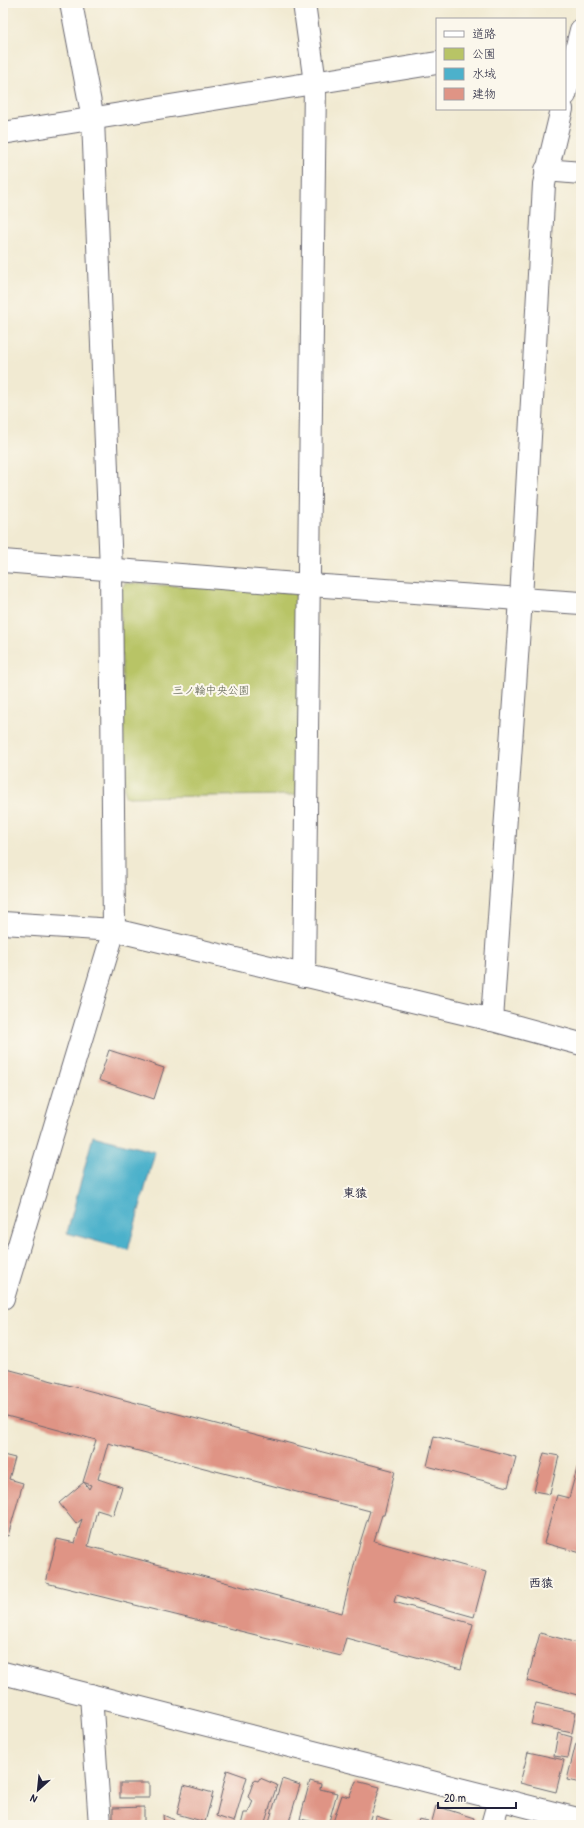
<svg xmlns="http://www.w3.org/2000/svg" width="584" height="1828" viewBox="0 0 584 1828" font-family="'Patrick Hand','Klee One',sans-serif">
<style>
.green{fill:#b8c466;stroke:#6d7350}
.water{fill:#4cb1cb;stroke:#376a83}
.building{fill:#df9485;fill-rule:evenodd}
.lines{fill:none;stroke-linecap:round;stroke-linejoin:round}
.minor-casing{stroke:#6a6870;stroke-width:24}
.minor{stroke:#fff;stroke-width:22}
.labels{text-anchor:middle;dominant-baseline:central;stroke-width:4;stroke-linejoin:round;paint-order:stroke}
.park-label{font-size:11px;fill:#565b4a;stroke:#fbf7ec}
.neighbourhood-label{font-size:12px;font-weight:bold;fill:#22223b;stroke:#fbf7ec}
</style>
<rect width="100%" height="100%" fill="#fbf7ec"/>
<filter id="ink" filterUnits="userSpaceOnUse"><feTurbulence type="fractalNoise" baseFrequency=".025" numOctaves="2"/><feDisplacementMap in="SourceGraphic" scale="8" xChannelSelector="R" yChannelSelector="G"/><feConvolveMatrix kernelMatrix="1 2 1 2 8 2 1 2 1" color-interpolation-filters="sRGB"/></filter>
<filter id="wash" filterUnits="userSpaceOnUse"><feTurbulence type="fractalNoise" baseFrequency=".012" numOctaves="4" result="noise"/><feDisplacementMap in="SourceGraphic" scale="16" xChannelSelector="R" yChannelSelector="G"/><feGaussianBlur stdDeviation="0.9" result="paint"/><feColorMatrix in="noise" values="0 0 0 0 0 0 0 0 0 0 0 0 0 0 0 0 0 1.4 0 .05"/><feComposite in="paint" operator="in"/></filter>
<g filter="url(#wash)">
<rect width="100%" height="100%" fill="#f1ead2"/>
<polygon class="green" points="125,583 290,592 302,598 296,795 125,797 120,591"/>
<polygon class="water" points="93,1136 155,1152 128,1250 67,1233"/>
<g id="blocks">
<g class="building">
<polygon points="109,1050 164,1068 154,1099 99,1080"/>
<path d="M3 1368 395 1471 384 1515H382L374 1541 486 1572 474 1617 396 1595 394 1602 473 1624 461 1669 346 1638 341 1656 46 1583 57 1539 75 1543 82 1519 76 1524 59 1503 84 1482 89 1489 91 1485 83 1482 96 1440 3 1415ZM108 1443 370 1511 359 1546 342 1613 88 1546 97 1510 113 1515 122 1487 98 1479Z"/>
<polygon points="434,1436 516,1457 508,1487 427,1466"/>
<polygon points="544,1453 559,1456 550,1494 534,1491"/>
<polygon points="581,1454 581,1553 544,1543 557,1495 569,1498"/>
<polygon points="3,1455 15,1458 9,1479 23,1483 8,1536 3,1534"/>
<polygon points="540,1633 581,1644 581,1696 527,1681"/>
<polygon points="536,1703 576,1712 572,1733 531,1724"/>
<polygon points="558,1733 572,1737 568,1758 554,1756"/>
<polygon points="576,1743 581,1744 581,1783 567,1780"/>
<polygon points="528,1752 564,1760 556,1792 520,1783"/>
<polygon points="227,1770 247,1777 234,1822 216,1816"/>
<polygon points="260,1778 277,1785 264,1825 241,1825 244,1813 248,1813 253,1801 248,1797 254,1780 258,1781"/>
<polygon points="282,1779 300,1785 288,1825 268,1825"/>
<polygon points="310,1781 321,1784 320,1789 337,1793 328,1825 300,1819"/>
<polygon points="356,1781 380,1787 368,1825 358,1825 347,1822 345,1825 332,1825 342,1795 349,1797"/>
<rect x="120" y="1783" width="29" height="15"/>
<polygon points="184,1785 213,1793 205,1822 177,1814"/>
<polygon points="436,1806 474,1818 472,1825 431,1825"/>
<polygon points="144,1807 144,1823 113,1824 113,1808"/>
<polygon points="163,1815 186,1825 164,1825"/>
<polygon points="376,1816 398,1823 398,1825 374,1825"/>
<polygon points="419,1819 428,1821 426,1825 417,1825"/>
</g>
</g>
</g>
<g filter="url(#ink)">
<use href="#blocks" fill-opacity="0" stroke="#6a6870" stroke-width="1"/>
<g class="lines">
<defs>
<g id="minor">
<polyline points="565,95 581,30"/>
<polyline points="3,133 437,63"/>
<polyline points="546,170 581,173"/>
<polyline points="3,561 309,585 581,603"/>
<polyline points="3,923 114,930 492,1020 581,1044"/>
<polyline points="304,976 315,83 304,3"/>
<polyline points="492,1020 521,599 544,184 562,109"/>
<polyline points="3,1298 114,930 111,570 93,119 71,3"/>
<polyline points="3,1673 581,1820"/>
<polyline points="91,1695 100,1825"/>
<polyline points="492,1825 499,1800"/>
</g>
</defs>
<use href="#minor" class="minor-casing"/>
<use href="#minor" class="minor"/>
</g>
</g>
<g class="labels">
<g class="park-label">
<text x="211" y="690">三ノ輪中央公園</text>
</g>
<g class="neighbourhood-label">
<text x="355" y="1192">東猿</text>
<text x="541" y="1582">西猿</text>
</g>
</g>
<rect width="584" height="1828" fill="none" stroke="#fbf7ec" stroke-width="16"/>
<rect x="436" y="18" width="130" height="92" fill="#fbf7ec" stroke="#a4a2a5"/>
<rect x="444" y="31" width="20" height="6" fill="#ffffff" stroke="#a4a2a5"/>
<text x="472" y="38" font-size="12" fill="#22223b">道路</text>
<rect x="444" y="48" width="20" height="12" fill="#b8c466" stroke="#a4a2a5"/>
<text x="472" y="58" font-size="12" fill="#22223b">公園</text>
<rect x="444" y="68" width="20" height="12" fill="#4cb1cb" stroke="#a4a2a5"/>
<text x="472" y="78" font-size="12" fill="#22223b">水域</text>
<rect x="444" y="88" width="20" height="12" fill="#df9485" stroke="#a4a2a5"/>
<text x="472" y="98" font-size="12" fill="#22223b">建物</text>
<g transform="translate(38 1790) rotate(207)" stroke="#fbf7ec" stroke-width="3" paint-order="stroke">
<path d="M0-3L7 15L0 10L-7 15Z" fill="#22223b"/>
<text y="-6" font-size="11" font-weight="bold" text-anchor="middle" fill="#22223b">N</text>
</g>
<path d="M438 1802v6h78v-6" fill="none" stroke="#22223b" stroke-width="2"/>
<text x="444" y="1802" font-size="12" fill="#22223b" stroke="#fbf7ec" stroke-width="3" paint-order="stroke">20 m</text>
</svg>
